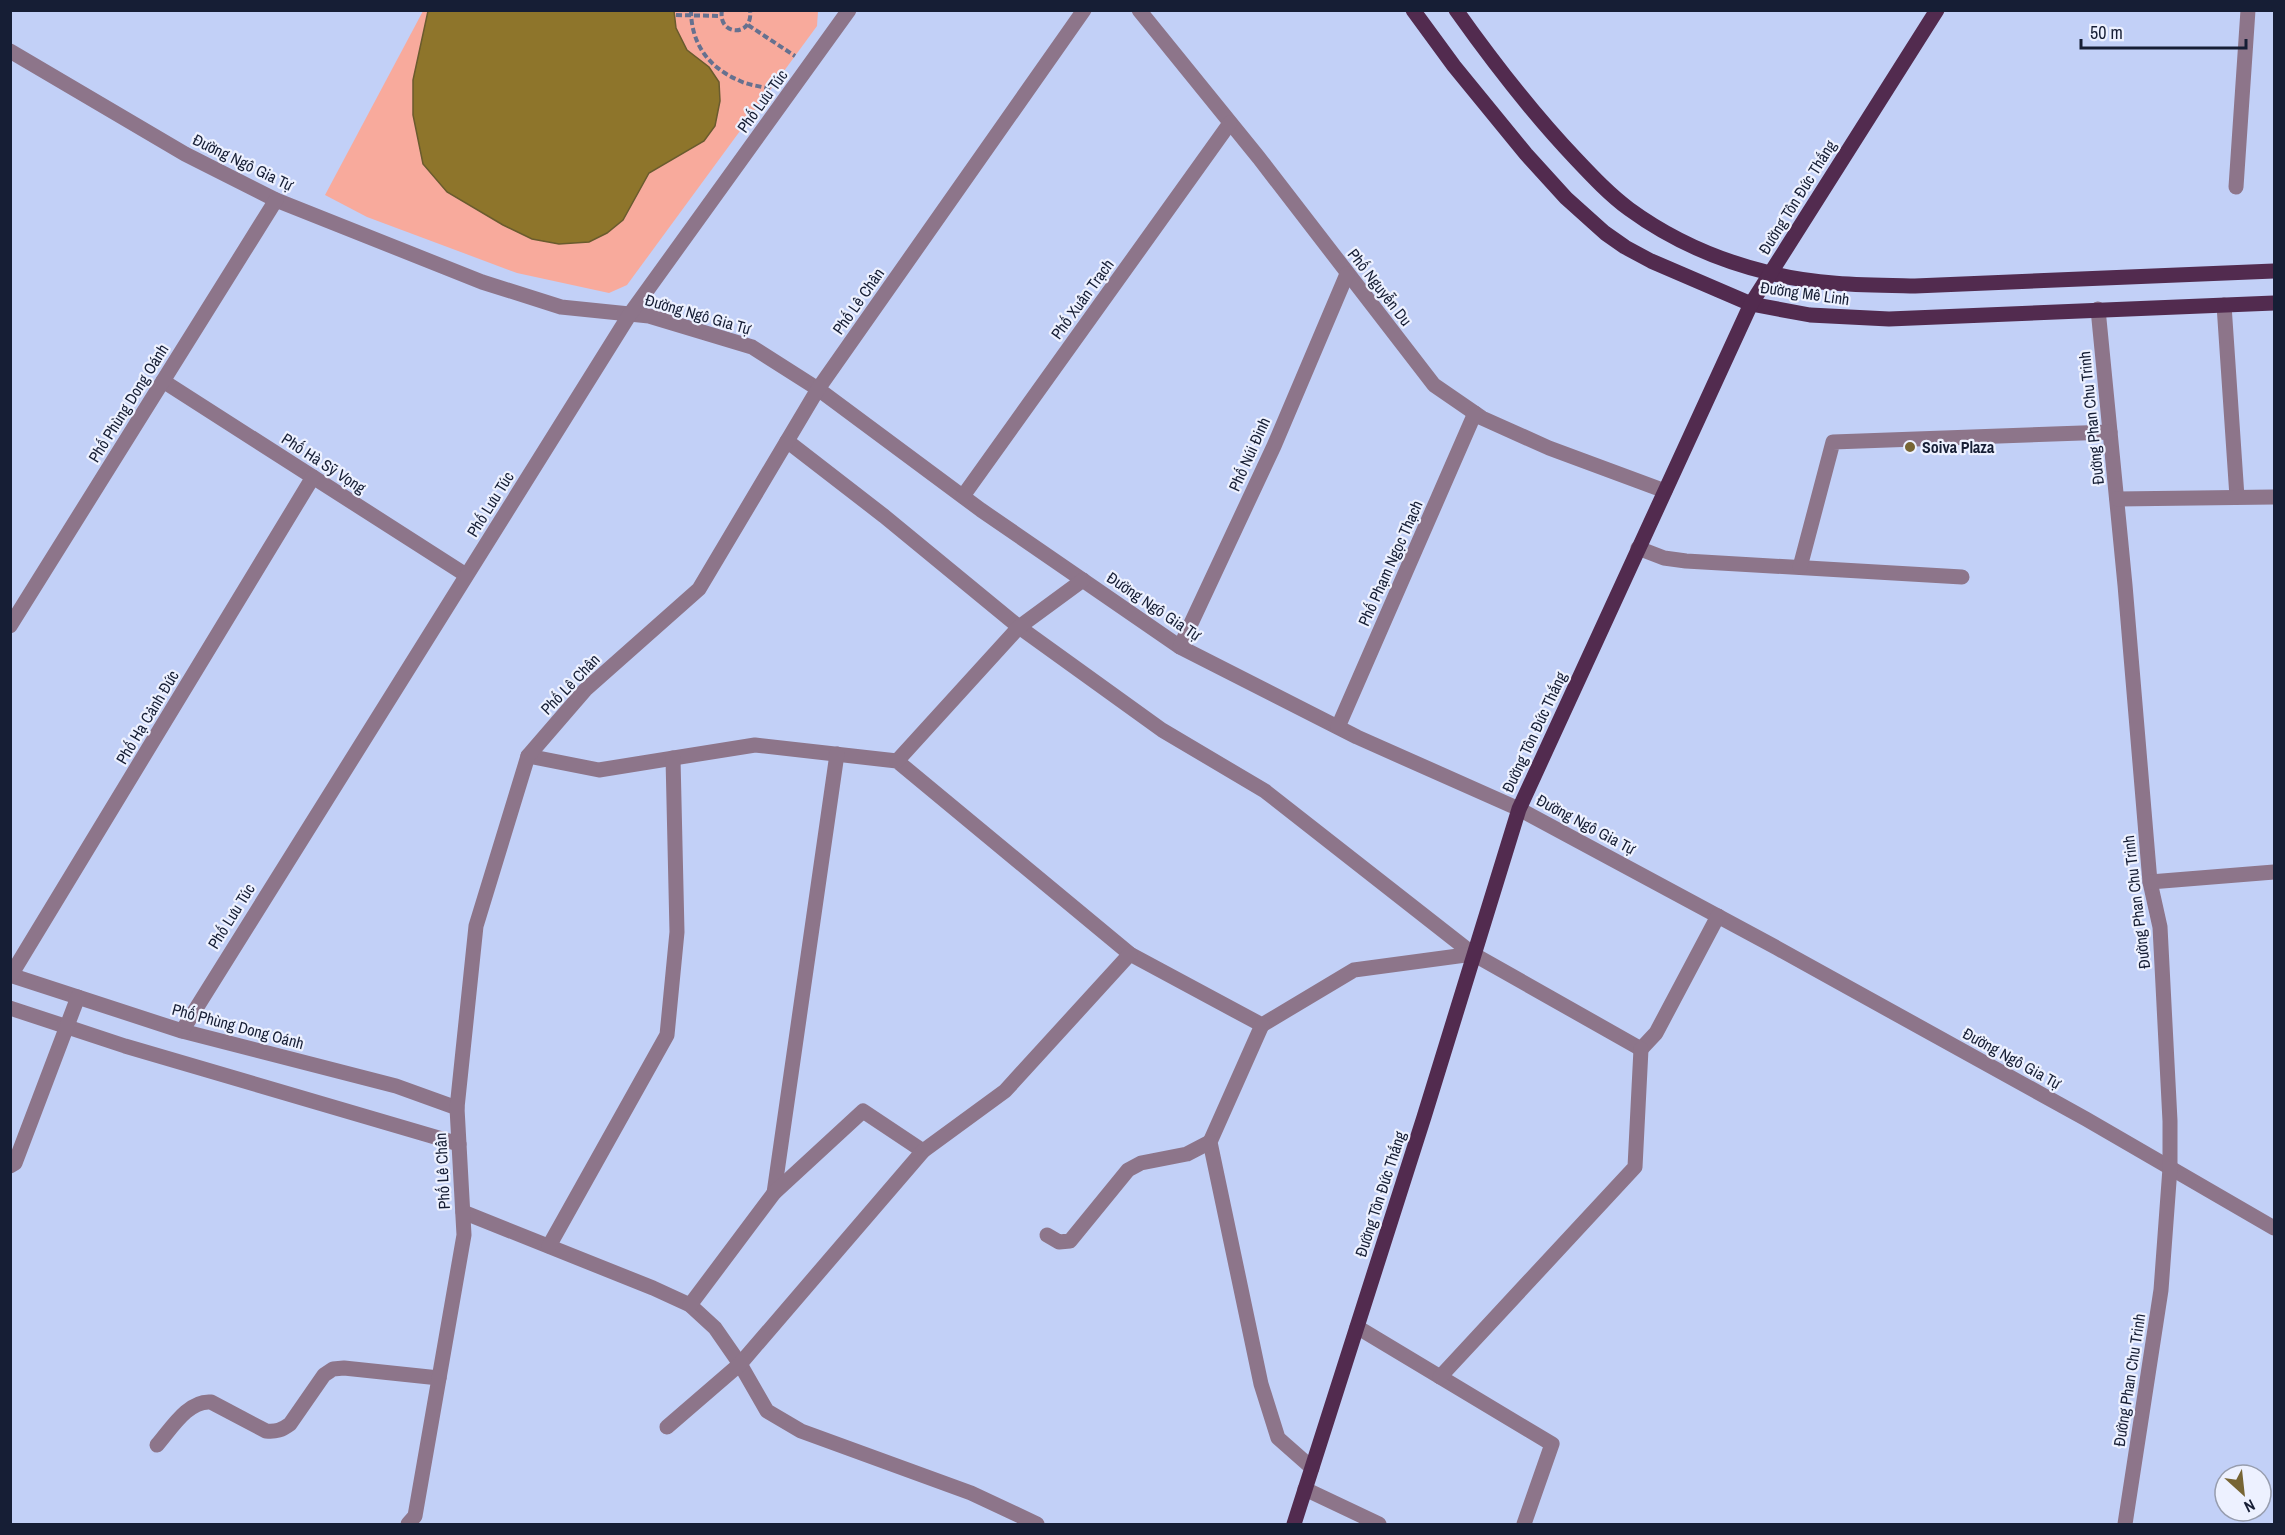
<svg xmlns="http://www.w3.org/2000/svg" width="2285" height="1535" viewBox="0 0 2285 1535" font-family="'Archivo Narrow',sans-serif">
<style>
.green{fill:#f8aa9c}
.water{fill:#8e752b;stroke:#6a5b2e;stroke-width:1.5}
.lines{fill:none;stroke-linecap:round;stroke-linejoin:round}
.path{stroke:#66718f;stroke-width:4;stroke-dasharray:6 3;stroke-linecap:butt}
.minor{stroke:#8d758a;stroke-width:15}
.major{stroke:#522b4f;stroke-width:15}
.poi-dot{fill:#776534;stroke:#edf1ff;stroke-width:2}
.labels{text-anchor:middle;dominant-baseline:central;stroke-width:4.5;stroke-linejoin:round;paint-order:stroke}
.street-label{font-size:16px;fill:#161e35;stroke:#edf1ff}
.poi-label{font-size:16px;font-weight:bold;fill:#161e35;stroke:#edf1ff;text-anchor:start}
</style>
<rect width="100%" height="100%" fill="#c2d0f7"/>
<polygon class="green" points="423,11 818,11 817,26 627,285 609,293 517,273 367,217 325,195"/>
<polygon class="water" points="428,11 674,11 676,28 687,50 709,67 719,82 720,101 715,126 704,141 649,173 623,220 607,233 589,242 559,244 532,239 503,225 447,192 423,164 413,115 413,80"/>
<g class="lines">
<g class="path">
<path d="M691 10C691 43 708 67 738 80 747 85 760 86 770 89"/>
<path d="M722 10C717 36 754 38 750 10"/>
<polyline points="676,15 721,16"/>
<polyline points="748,25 795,56"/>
</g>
<g class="minor">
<polyline points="1139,10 1259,158 1434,385 1482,418 1549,448 1665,491"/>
<polyline points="10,51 185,154 276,200 482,282 561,307 649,316 752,347 818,389 981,510 1180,647 1357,737 1519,809 1777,948 2086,1119 2274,1228"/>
<polyline points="2236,187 2248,10"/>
<polyline points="2224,305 2237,497"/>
<polyline points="2098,309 2125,585 2150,882 2160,927 2170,1121 2170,1168 2161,1290 2125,1524"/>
<polyline points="163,381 466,575"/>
<polyline points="787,441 884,516 1019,627 1162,730 1265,791 1473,954 1641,1049 1656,1033 1718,916"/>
<polyline points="963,496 1230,123"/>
<polyline points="2117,499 2274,497"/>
<polyline points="1638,548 1664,558 1686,561 1962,577"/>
<polyline points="1800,567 1833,442 2110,432"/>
<polyline points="10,626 276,200"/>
<polyline points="1180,647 1274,446 1347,274"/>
<polyline points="1338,727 1475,413"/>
<polyline points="528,756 599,770 755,745 897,761 1130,954 1262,1025 1354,970 1473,954"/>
<polyline points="897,761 1019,627 1083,580"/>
<polyline points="2150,882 2274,872"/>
<polyline points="10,975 182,1031 396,1086 457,1108"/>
<polyline points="11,975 313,477"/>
<polyline points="10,1008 125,1046 459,1144"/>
<polyline points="1262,1025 1210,1142 1261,1384 1278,1438 1312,1468"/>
<polyline points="182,1031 630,314 849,10"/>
<polyline points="10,1166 15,1163 78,997"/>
<polyline points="774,1193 837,754"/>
<polyline points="463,1212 653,1288 690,1305 715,1328 740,1364 767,1411 801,1431 971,1493 1037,1524"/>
<polyline points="1047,1235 1059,1242 1070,1241 1128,1170 1141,1163 1187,1154 1210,1142"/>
<polyline points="549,1246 667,1035 677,932 673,758"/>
<polyline points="690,1305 774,1193 863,1111 923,1151"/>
<polyline points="1357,1327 1552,1444 1524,1524"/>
<polyline points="1440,1377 1635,1167 1641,1049"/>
<polyline points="667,1427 740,1364 923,1151 1005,1091 1130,954"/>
<path d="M157 1445C171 1429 188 1400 211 1402L266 1431C276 1432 282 1430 290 1424L324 1375 333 1369 344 1368 439 1378"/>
<polyline points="1305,1489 1379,1524"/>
<polyline points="408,1524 415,1516 464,1235 457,1108 476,926 528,756 585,690 699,589 818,389 1084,10"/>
</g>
<g class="major">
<polyline points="1413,10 1454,66 1526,154 1566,198 1605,233 1625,247 1651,261 1751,304 1810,315 1889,319 2274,303"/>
<path d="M1456 10C1493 62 1532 113 1576 159 1593 177 1610 195 1629 209 1670 239 1720 261 1770 273 1816 285 1867 285 1915 286L2274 271"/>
<polyline points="1294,1524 1424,1117 1519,809 1751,304 1937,10"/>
</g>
</g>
<circle class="poi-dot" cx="1910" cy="447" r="6"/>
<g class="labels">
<g class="street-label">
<text transform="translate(762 101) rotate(-54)">Phố Lưu Túc</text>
<text transform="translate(243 162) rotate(26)">Đường Ngô Gia Tự</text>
<text transform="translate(1797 197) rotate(-58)">Đường Tôn Đức Thắng</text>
<text transform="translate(1380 287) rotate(52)">Phố Nguyễn Du</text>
<text transform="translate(1805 293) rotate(8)">Đường Mê Linh</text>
<text transform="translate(1082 299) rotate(-54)">Phố Xuân Trạch</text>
<text transform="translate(858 301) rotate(-55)">Phố Lê Chân</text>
<text transform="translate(698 314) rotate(16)">Đường Ngô Gia Tự</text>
<text transform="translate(128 403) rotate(-58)">Phố Phùng Dong Oánh</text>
<text transform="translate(2091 418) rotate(-96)">Đường Phan Chu Trinh</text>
<text transform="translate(1249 454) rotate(-66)">Phố Núi Đinh</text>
<text transform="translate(324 463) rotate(33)">Phố Hà Sỹ Vọng</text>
<text transform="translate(490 504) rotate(-58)">Phố Lưu Túc</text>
<text transform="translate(1390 563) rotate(-66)">Phố Phạm Ngọc Thạch</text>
<text transform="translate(1154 606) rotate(34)">Đường Ngô Gia Tự</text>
<text transform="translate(570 684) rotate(-46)">Phố Lê Chân</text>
<text transform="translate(147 717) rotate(-59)">Phố Hạ Cảnh Đức</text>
<text transform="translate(1534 732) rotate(-65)">Đường Tôn Đức Thắng</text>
<text transform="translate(1586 824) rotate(28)">Đường Ngô Gia Tự</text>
<text transform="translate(2136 902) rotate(-97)">Đường Phan Chu Trinh</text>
<text transform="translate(231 916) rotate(-58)">Phố Lưu Túc</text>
<text transform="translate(238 1026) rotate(15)">Phố Phùng Dong Oánh</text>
<text transform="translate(2012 1058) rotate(29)">Đường Ngô Gia Tự</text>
<text transform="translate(442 1171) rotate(-93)">Phố Lê Chân</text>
<text transform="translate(1380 1194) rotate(-72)">Đường Tôn Đức Thắng</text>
<text transform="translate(2129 1380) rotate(-81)">Đường Phan Chu Trinh</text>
</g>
<g class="poi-label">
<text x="1922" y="447">Soiva Plaza</text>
</g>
</g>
<rect width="2285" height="1535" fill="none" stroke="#161e35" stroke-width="24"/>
<g transform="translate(2243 1493) rotate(153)"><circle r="28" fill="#edf1ff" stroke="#979dae" stroke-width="1.5"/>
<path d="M0-4.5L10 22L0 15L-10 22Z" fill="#776534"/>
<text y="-9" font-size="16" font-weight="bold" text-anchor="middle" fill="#161e35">N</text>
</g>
<path d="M2081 39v9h165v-9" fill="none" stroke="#161e35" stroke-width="3"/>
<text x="2090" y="39" font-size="18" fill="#161e35" stroke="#edf1ff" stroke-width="4.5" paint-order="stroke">50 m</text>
</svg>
